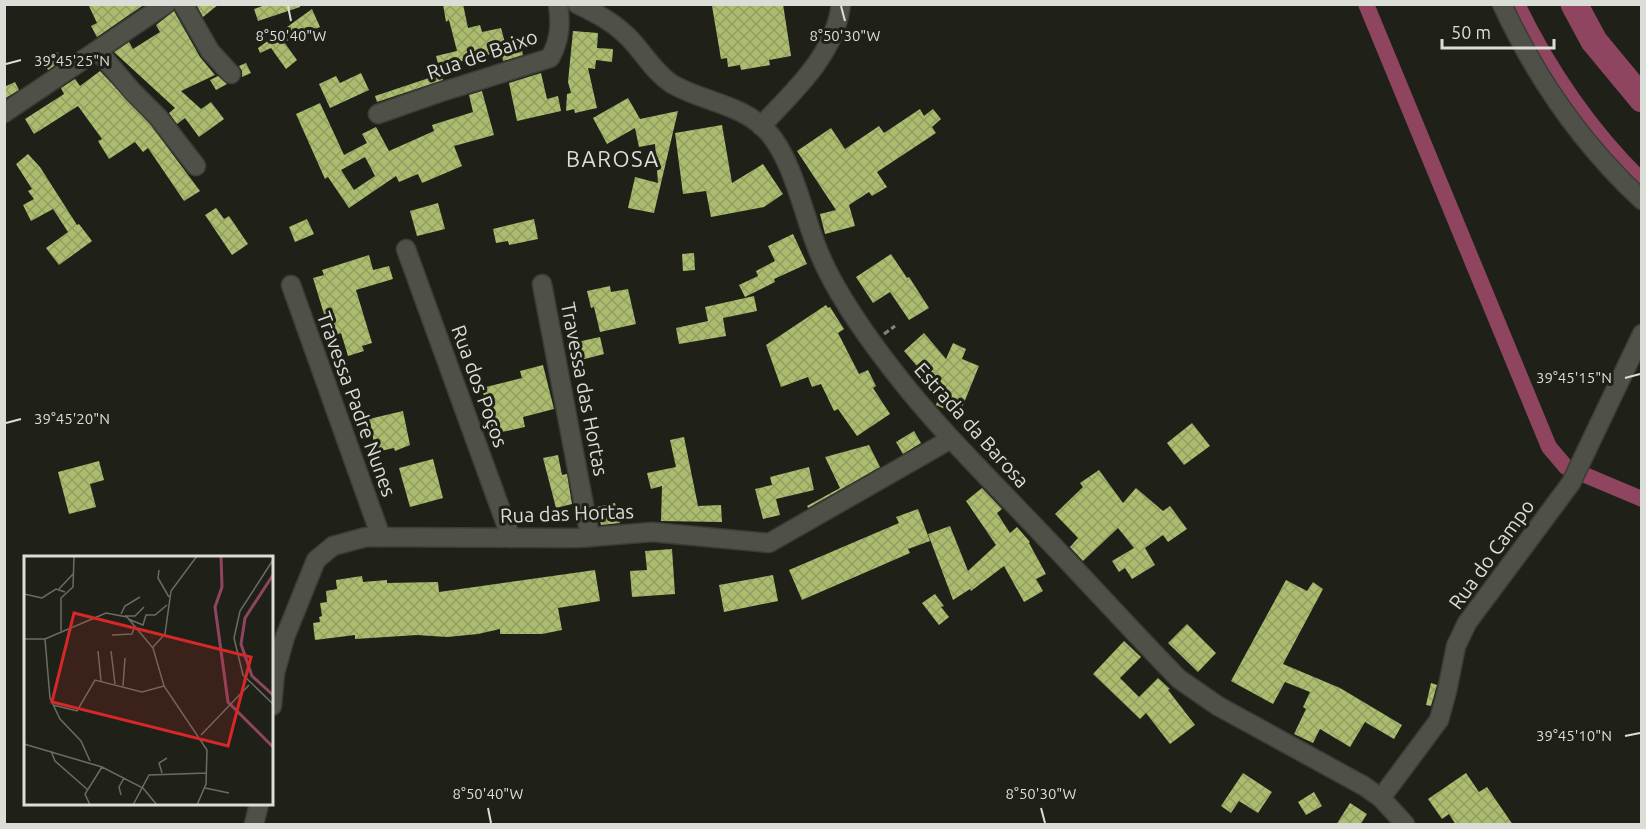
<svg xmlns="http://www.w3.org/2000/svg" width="1646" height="829" viewBox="0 0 1646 829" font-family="Ubuntu,sans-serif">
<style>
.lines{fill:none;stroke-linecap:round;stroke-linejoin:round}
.canal{stroke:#8f4560;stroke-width:16}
.river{stroke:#8f4560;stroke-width:27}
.building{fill:url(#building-cross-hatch);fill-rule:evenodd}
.minor-casing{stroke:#3b3d37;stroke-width:21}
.path{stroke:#83857e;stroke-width:3;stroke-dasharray:6 3;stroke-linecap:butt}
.minor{stroke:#4f5148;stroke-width:18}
.ticks{fill:none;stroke:#dbddd7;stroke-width:2}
.labels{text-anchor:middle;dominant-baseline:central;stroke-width:6;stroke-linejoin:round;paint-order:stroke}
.street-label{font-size:20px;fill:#dbddd7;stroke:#1f2119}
.quarter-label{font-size:22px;letter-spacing:1.5px;fill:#dbddd7;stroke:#1f2119}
.inset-river{fill:none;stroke:#8f4560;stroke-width:3}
.inset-road{fill:none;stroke:#6a6c65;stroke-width:1.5}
.view{fill:#d62828;fill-opacity:0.15;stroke:#d62828;stroke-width:3}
.inset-edge{fill:none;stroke:#dbddd7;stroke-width:3}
.ticks-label{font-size:15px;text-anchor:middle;fill:#dbddd7;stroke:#1f2119;stroke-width:6;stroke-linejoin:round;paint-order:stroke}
</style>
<defs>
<pattern id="building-cross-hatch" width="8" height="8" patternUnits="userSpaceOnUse" patternTransform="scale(1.5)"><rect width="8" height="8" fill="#abbc6e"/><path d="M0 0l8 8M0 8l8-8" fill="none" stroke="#919e62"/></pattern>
</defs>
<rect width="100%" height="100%" fill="#1f2119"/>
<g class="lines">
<g class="canal">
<polyline points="1366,4 1549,447 1566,467 1642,499"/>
<path d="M1517 4C1549 70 1590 130 1642 181"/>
</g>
<polyline class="river" points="1574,4 1594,41 1642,99"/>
</g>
<g class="building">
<polygon points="88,4 145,4 97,37 91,26 97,23"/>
<polygon points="196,4 219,4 203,17"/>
<polygon points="268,4 300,4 300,7 258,21 254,9"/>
<polygon points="443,4 463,4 468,28 480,25 482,32 501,28 507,50 454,63 455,68 440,71 436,56 457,51 449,20 446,22"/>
<polygon points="719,4 783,4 791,56 769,60 770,65 741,70 740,65 728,67 727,58 721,59 712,6"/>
<polygon points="312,9 320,27 284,42 297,60 286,69 271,48 260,53 258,48"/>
<polygon points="174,11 200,57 215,75 181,91 201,109 211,102 224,119 199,137 185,118 177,124 169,113 175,108 114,52 129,42 133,49 160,32 156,25"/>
<polygon points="573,31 598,33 597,48 613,49 612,62 596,60 595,69 588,68 597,108 575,113 574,109 566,111 567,94 571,93 568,82"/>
<polygon points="522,50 523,55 503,61 502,55"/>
<polygon points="57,52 63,60 48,70 43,62"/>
<polygon points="246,63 251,73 242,77 242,71 239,66"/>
<polygon points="100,71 150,124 200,191 184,201 148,148 143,152 135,142 109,159 98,141 102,139 78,106 34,134 25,119 64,94 61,88 75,79 80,86"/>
<polygon points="361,73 369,90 330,108 319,84 336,76 340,83"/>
<polygon points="541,73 547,99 558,96 561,111 517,121 509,83"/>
<polygon points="441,74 443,80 377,102 375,96"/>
<polygon points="218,76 227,84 216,90 210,80"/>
<polygon points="15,82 19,90 4,99 4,87"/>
<path d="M482 91 494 135 454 146 462 166 422 183 418 174 399 182 396 176 349 208 328 177 325 179 296 114 320 103 344 155 367 143 362 134 376 127 389 151 434 131 432 125 473 112 469 95ZM365 157 375 176 354 190 341 170Z"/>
<polygon points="628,98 640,119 678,111 654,213 628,208 635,177 658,183 655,144 639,147 635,128 607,144 593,118"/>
<polygon points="920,109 924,116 933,109 941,119 932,127 936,133 877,172 887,187 872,196 869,192 849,205 855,226 825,234 820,214 836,210 797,151 831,128 845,149 879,126 884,133"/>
<polygon points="722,125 732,183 763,164 783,194 764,207 711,217 706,191 683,194 675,133"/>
<polygon points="28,154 40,167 77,225 79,224 92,241 59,265 46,248 68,232 53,209 31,221 23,205 34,199 28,191 32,189 16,164"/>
<polygon points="438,203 445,229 417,236 410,211"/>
<polygon points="216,208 224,219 229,216 248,244 232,255 205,215"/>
<polygon points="307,219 314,234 295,242 289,227"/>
<polygon points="534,219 538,239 509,245 508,241 496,243 493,229"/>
<polygon points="793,234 807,264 774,279 775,282 745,297 739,285 758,276 756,271 775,261 768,246"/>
<polygon points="694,253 695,270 683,271 682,254"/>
<polygon points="891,254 907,278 909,277 929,308 909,320 890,292 873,303 856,277"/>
<polygon points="369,255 373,270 389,266 393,279 356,290 372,343 362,346 364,351 348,356 341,333 331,337 313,278 324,275 322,270"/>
<polygon points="610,286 611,292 628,289 636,324 600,332 594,307 591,308 587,291"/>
<polygon points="754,296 757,311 723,318 726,336 679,344 676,328 708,321 705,307"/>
<polygon points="826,305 828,308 830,307 844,329 838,333 859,374 868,370 876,386 873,388 890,414 857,436 838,409 834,411 821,384 812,387 808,377 781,387 766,345"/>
<polygon points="924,333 946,359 953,343 966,349 962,359 979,366 959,415 936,405 943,385 928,379 904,351"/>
<polygon points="600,337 604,354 581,360 577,342"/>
<polygon points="543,365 554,409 523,417 525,427 493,434 482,388 522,378 520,371"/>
<polygon points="403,411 410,445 395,451 394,448 376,452 369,419"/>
<polygon points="1192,423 1210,446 1184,465 1167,443"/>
<polygon points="914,431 921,443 903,454 896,442"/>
<polygon points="684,437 698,506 721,505 722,522 661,521 662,486 651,489 647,473 676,467 670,440"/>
<polygon points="869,445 880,467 808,508 807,506 840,488 825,457"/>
<polygon points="558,455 562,475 567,474 572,504 556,508 543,458"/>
<polygon points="433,459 443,498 410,507 399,468"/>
<polygon points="99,461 104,480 90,484 96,507 69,514 58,472"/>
<polygon points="809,467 814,490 776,499 780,515 763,519 755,489 772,485 770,477"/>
<polygon points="1099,470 1123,503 1136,488 1163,511 1170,506 1187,529 1168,542 1163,535 1145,548 1155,565 1132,579 1125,568 1119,572 1112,561 1134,548 1118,528 1083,561 1070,547 1078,538 1055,514 1083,487 1080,483"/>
<polygon points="982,488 1002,509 997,513 1010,533 1017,527 1030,542 1029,543 1046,574 1036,579 1043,591 1024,602 1004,566 971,591 970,589 953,600 928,534 950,526 968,571 996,545 966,501"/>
<polygon points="615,503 620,523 601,525 597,507"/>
<polygon points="918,509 930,541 908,549 910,553 802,600 789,570 899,523 896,517"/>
<polygon points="672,549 675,594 632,597 630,571 647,570 645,551"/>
<polygon points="595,570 600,601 558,608 562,630 542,634 500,634 500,629 478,634 447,637 417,635 355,639 355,635 315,640 313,623 320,622 319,617 322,616 320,603 327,602 326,591 337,589 336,580 362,576 363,582 387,580 387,583 438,582 439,592"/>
<polygon points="773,575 778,601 724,612 719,585"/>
<polygon points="1286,580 1307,591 1313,582 1323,589 1283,664 1340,688 1402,725 1394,739 1365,722 1350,747 1320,729 1313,743 1294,734 1306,709 1303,707 1310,692 1285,682 1273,704 1231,681"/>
<polygon points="935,594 944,606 941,607 949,617 939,625 922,603"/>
<polygon points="1187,624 1216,653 1198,672 1168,643"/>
<polygon points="1124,641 1141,657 1120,678 1139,697 1158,678 1170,689 1168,690 1195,725 1170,744 1146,713 1140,719 1093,674"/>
<polygon points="1431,683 1437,685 1431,706 1426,705"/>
<polygon points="1243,773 1272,792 1258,813 1239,801 1231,813 1221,806"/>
<polygon points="1466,773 1479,792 1487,787 1513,825 1456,825 1449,814 1442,819 1428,799"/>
<polygon points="1314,792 1322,806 1306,815 1298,802"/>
<polygon points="1350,803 1367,814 1360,825 1336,825"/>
</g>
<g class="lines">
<defs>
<g id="minor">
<polyline points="183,4 210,51 231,74"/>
<path d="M577 4C598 14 615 23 631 40 645 55 655 73 672 84 703 102 742 104 767 131 794 160 804 219 820 255 835 291 867 337 892 369 937 428 991 480 1042 534 1088 582 1133 632 1179 679L1218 706 1364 786 1381 798 1405 824"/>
<path d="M1502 4C1536 78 1583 145 1642 200"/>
<polyline points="98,51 133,92 158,117 196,166"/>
<polyline points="4,113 166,4"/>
<path d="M378 114 438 93 550 58C560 40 561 24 558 4"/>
<path d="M761 126C794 91 835 55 841 4"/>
<polyline points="406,249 511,538"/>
<polyline points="542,284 590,537"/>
<polyline points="291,285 381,537"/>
<polyline points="272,706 275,673 285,637 316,560 333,546 366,537 578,538 652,532 769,543 951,439"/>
<polyline points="1381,798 1439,720 1447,691 1456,646 1467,623 1571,483 1642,334"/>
<polyline points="254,824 259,804"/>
</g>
</defs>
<use href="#minor" class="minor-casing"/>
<polyline class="path" points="884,334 895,326"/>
<use href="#minor" class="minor"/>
</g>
<path class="ticks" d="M288 6 291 21M841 6 845 21M6 64 21 60M1625 378 1640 374M6 423 21 419M1625 736 1640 733M488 808 491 823M1041 808 1045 823"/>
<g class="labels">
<g class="street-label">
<text transform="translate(482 54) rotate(-19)">Rua de Baixo</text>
<text transform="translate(480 386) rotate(70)">Rua dos Poços</text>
<text transform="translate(585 389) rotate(79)">Travessa das Hortas</text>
<text transform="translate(357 404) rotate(70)">Travessa Padre Nunes</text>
<text transform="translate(972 425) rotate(48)">Estrada da Barosa</text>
<text transform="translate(567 513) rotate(-2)">Rua das Hortas</text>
<text transform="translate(1491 554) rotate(-54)">Rua do Campo</text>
</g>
<g class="quarter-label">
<text x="613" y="158">BAROSA</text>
</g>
</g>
<g transform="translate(24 556)">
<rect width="249" height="249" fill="#1f2119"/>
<path class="inset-river" d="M197 0 198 31 191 51 204 146 249 191M249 19 221 62 217 88 228 120 249 139"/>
<path class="inset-road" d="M249 4 216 55 210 82 219 119 249 148M135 14 134 22 145 41M35 33 49 18M0 38 18 42 32 33 41 36M97 58 101 50 116 41M101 60H111L120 51M104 63 119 69 122 59H131L143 49M37 75V42L49 31 50 0M88 79 108 78 110 72M0 83H21L82 57 103 61 129 92 140 130 183 194 182 228 173 249M21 83 26 142 36 163 57 185 66 205M129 91 141 78 147 35 173 0M74 95 77 125M87 95 91 128M99 130 101 102M29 149 53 155 71 124 118 136 140 130M177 179 225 129M0 188 78 211 119 232 133 249M27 195 31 205 64 234M138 217 135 207 143 202M181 232 205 237M97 239 95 231 100 222M66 249 61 238 78 211M109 249 125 219 183 217"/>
<path class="view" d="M50 57 227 101 204 190 28 146Z"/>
<rect width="249" height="249" class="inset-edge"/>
</g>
<g class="ticks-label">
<text x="291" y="41">8°50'40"W</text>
<text x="845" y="41">8°50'30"W</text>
<text x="72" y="66">39°45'25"N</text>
<text x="1574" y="383">39°45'15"N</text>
<text x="72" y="424">39°45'20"N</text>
<text x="1574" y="741">39°45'10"N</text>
<text x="488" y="799">8°50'40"W</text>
<text x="1041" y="799">8°50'30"W</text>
</g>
<rect width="1646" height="829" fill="none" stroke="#dbddd7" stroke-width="12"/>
<path d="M1442 39v9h112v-9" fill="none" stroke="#dbddd7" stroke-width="3"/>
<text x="1451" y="39" font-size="18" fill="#dbddd7" stroke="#1f2119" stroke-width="4.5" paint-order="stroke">50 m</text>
</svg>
